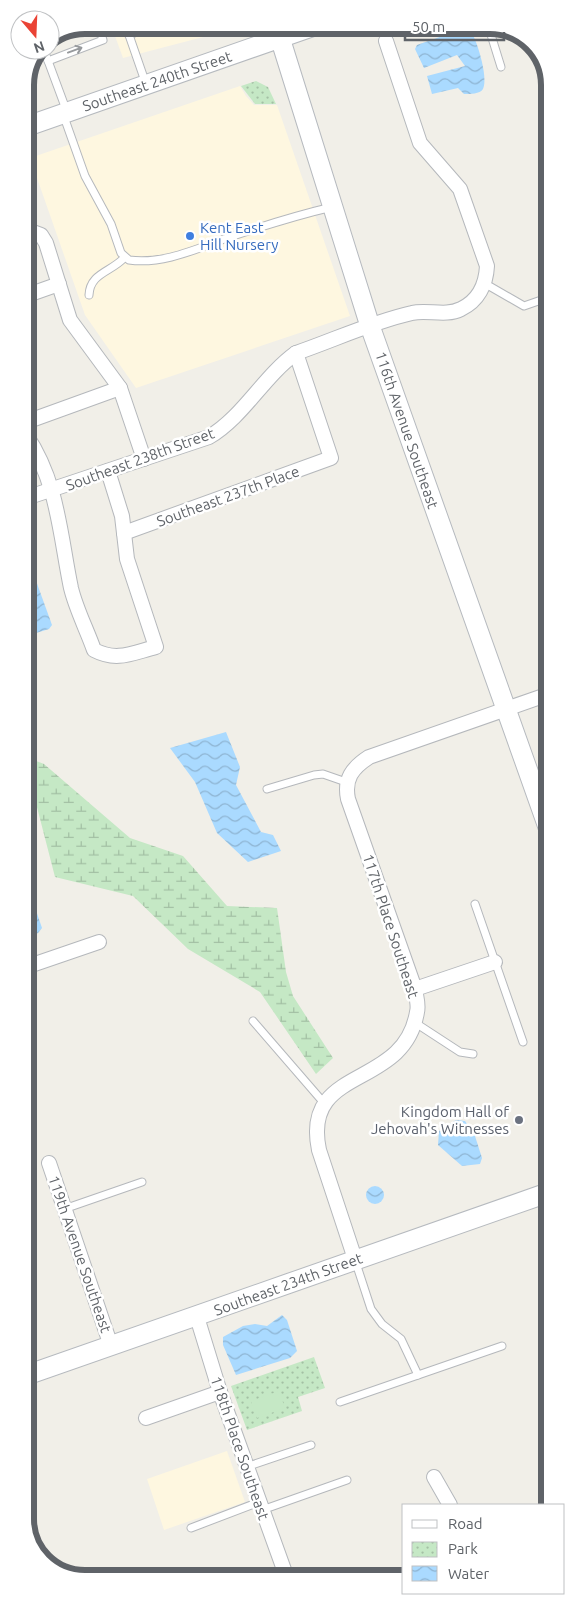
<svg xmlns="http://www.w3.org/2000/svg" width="575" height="1604" viewBox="0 0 575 1604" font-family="Ubuntu,sans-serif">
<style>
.commercial{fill:#fef7e0}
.wetland{fill:url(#wetland-marsh)}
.park{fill:url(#park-dots)}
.pitch{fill:#c5e8c5}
.water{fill:url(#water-waves)}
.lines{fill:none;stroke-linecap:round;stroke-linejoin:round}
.lane-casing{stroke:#b5b8bc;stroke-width:9}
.street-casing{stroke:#b5b8bc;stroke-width:16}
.secondary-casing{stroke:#b6babf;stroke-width:21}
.lane{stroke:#fff;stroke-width:7}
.street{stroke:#fff;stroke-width:14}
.secondary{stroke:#fff;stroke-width:19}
.oneway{stroke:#979a9d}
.shop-dot{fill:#3f7fe0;stroke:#fff;stroke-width:2}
.worship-dot{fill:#6b7280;stroke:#fff;stroke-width:2}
.labels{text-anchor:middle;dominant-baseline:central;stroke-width:5;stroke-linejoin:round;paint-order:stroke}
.street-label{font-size:15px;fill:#5f6368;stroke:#fff}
.shop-label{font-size:15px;fill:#366cbe;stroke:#fff;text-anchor:start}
.worship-label{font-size:15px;fill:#5b616d;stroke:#fff;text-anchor:end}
.rim{fill:none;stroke:#5f6368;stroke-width:6}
</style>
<defs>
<pattern id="wetland-marsh" width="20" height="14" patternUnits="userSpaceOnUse" patternTransform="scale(1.25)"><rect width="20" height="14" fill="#c5e8c5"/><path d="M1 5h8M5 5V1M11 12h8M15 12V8" fill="none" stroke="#a3c0a4"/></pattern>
<pattern id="park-dots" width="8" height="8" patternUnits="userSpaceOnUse" patternTransform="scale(1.25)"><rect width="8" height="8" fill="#c5e8c5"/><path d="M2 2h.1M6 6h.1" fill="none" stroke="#a3c0a4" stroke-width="1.8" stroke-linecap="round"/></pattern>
<pattern id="water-waves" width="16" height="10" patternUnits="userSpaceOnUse" patternTransform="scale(1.25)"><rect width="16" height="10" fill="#aadaff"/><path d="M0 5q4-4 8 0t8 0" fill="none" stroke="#8eb4d2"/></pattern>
</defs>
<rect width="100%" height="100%" fill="#f1efe8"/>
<g class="commercial">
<polygon points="111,25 237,25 226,31 123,58"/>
<polygon points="240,86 246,96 254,105 277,105 350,316 136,388 85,315 30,158"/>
<polygon points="227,1451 245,1502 164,1530 147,1479"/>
</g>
<polygon class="wetland" points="26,757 44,764 130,838 183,856 227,906 277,908 286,972 293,996 333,1058 316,1074 260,992 188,949 133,896 55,877 30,780 26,774"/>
<g class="park">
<polygon points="256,81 268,87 276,104 255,104 241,86"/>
<path d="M26 447C31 460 42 478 26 487Z"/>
<polygon points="314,1357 325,1388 298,1397 302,1411 247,1430 231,1386"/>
</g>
<polygon class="pitch" points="279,1391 285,1408 257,1418 251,1401"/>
<g class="water">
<path d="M468 27C476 35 489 78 483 89 480 94 470 94 464 94L458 88 432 94 427 76 465 66 457 55 424 68 415 49 417 45Z"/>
<polygon points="26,553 52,625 49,629 36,633 26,626"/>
<polygon points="226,732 240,767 236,785 261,832 273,835 281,851 248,862 217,833 195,782 170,748"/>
<polygon points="26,881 42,928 38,933 26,939"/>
<polygon points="456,1120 465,1121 475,1136 482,1158 480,1164 462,1166 438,1145 439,1131"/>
<circle cx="375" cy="1195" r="9"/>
<polygon points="282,1315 287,1320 297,1351 290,1358 236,1375 223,1345 223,1337 243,1326 255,1324 267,1326"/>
</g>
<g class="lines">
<defs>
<g id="lane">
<polyline points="119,25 129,35"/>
<polyline points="488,25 501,67"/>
<polyline points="44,50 67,112"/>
<polyline points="48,61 103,40 98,25"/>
<polyline points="146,84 129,35 154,25"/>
<path d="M63 114 85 176 111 224 121 253 129 260C165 265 200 247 233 236 266 225 298 215 332 207"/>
<polyline points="484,283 524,306 547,298"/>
<path d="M89 295C90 273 111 272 124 258"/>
<polyline points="267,789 314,775 323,774 346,782"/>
<polyline points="475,904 523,1042"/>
<polyline points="253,1021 324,1103"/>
<polyline points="414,1022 460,1052 473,1054"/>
<polyline points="64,1209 142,1182"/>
<polyline points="355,1260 371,1309 382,1324 401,1339 418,1375"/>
<polyline points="340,1402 502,1346"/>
<polyline points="246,1467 311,1445"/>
<polyline points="262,1510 347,1480"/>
<polyline points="191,1528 259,1502"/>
</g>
<g id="street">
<polyline points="25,229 41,235 46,243 70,320 120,388 144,459"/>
<polyline points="25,296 59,284"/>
<polyline points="26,422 120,388"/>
<path d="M26 435C58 482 60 535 71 588 76 609 87 630 94 650 117 662 132 653 156 647L127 559 122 516 108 471"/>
<path d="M26 498 209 437C244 416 263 377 296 353 334 340 372 322 412 313 427 309 445 317 461 309 478 301 486 285 487 266L460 189 420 143 386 41"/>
<polyline points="124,533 331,458 296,353"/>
<polyline points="26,967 99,942"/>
<polyline points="415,989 495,962"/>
<polyline points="49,1163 111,1346"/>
<path d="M355 1259 319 1150C301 1064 404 1091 417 1012 419 1005 416 996 415 989L348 799C344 779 352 768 369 757L549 694"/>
<polyline points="197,1317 220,1392 287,1578"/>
<polyline points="146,1418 220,1392"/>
<polyline points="434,1477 450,1505"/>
</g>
<g id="secondary">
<polyline points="276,25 370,326 549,830"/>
<polyline points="25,127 317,25"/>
<path d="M27 1375C202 1315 375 1252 550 1192"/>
</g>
</defs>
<use href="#lane" class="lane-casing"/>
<use href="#street" class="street-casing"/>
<use href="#secondary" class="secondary-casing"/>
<use href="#lane" class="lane"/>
<use href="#street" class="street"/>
<use href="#secondary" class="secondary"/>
</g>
<defs><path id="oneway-shaft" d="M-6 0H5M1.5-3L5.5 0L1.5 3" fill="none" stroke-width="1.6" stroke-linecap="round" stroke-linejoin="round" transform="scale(1.25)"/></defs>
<use class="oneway" href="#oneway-shaft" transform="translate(75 50) rotate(-20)"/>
<circle class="shop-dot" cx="190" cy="236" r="5"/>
<circle class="worship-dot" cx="519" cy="1120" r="5"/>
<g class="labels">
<g class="street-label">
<text transform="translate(157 81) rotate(-19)">Southeast 240th Street</text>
<text transform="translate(407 430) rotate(71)">116th Avenue Southeast</text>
<text transform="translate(140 459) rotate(-20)">Southeast 238th Street</text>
<text transform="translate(228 496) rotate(-20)">Southeast 237th Place</text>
<text transform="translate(391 926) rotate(72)">117th Place Southeast</text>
<text transform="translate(80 1254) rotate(71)">119th Avenue Southeast</text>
<text transform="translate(288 1284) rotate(-20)">Southeast 234th Street</text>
<text transform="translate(240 1448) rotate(71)">118th Place Southeast</text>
</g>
<g class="shop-label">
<text x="200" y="227">Kent East<tspan x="200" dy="17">Hill Nursery</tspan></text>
</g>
<g class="worship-label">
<text x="509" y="1111">Kingdom Hall of<tspan x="509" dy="17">Jehovah's Witnesses</tspan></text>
</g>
</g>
<path d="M0 0H575V1604H0ZM85 34H490A51 51 0 0 1 541 85V1519A51 51 0 0 1 490 1570H85A51 51 0 0 1 34 1519V85A51 51 0 0 1 85 34Z" fill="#fff" fill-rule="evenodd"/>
<path class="rim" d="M85 34H490A51 51 0 0 1 541 85V1519A51 51 0 0 1 490 1570H85A51 51 0 0 1 34 1519V85A51 51 0 0 1 85 34Z"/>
<rect x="402" y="1504" width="162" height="90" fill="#ffffff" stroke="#bfc1c3"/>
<rect x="412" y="1520" width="25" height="8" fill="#ffffff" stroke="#bfc1c3"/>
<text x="448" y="1529" font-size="15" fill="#5f6368">Road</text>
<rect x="412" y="1542" width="25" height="15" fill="url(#park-dots)" stroke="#bfc1c3"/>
<text x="448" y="1554" font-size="15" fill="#5f6368">Park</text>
<rect x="412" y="1566" width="25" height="15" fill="url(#water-waves)" stroke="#bfc1c3"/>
<text x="448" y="1579" font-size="15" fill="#5f6368">Water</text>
<g transform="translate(35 35) rotate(161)"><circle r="24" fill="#ffffff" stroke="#bfc1c3"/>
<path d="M0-4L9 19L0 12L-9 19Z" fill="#ea4335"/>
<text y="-8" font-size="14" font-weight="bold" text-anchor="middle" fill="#5f6368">N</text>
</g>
<path d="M405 32v8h99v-8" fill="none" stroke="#5f6368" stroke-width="2.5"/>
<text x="412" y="32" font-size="15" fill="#5f6368" stroke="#ffffff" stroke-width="4" paint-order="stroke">50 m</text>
</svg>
